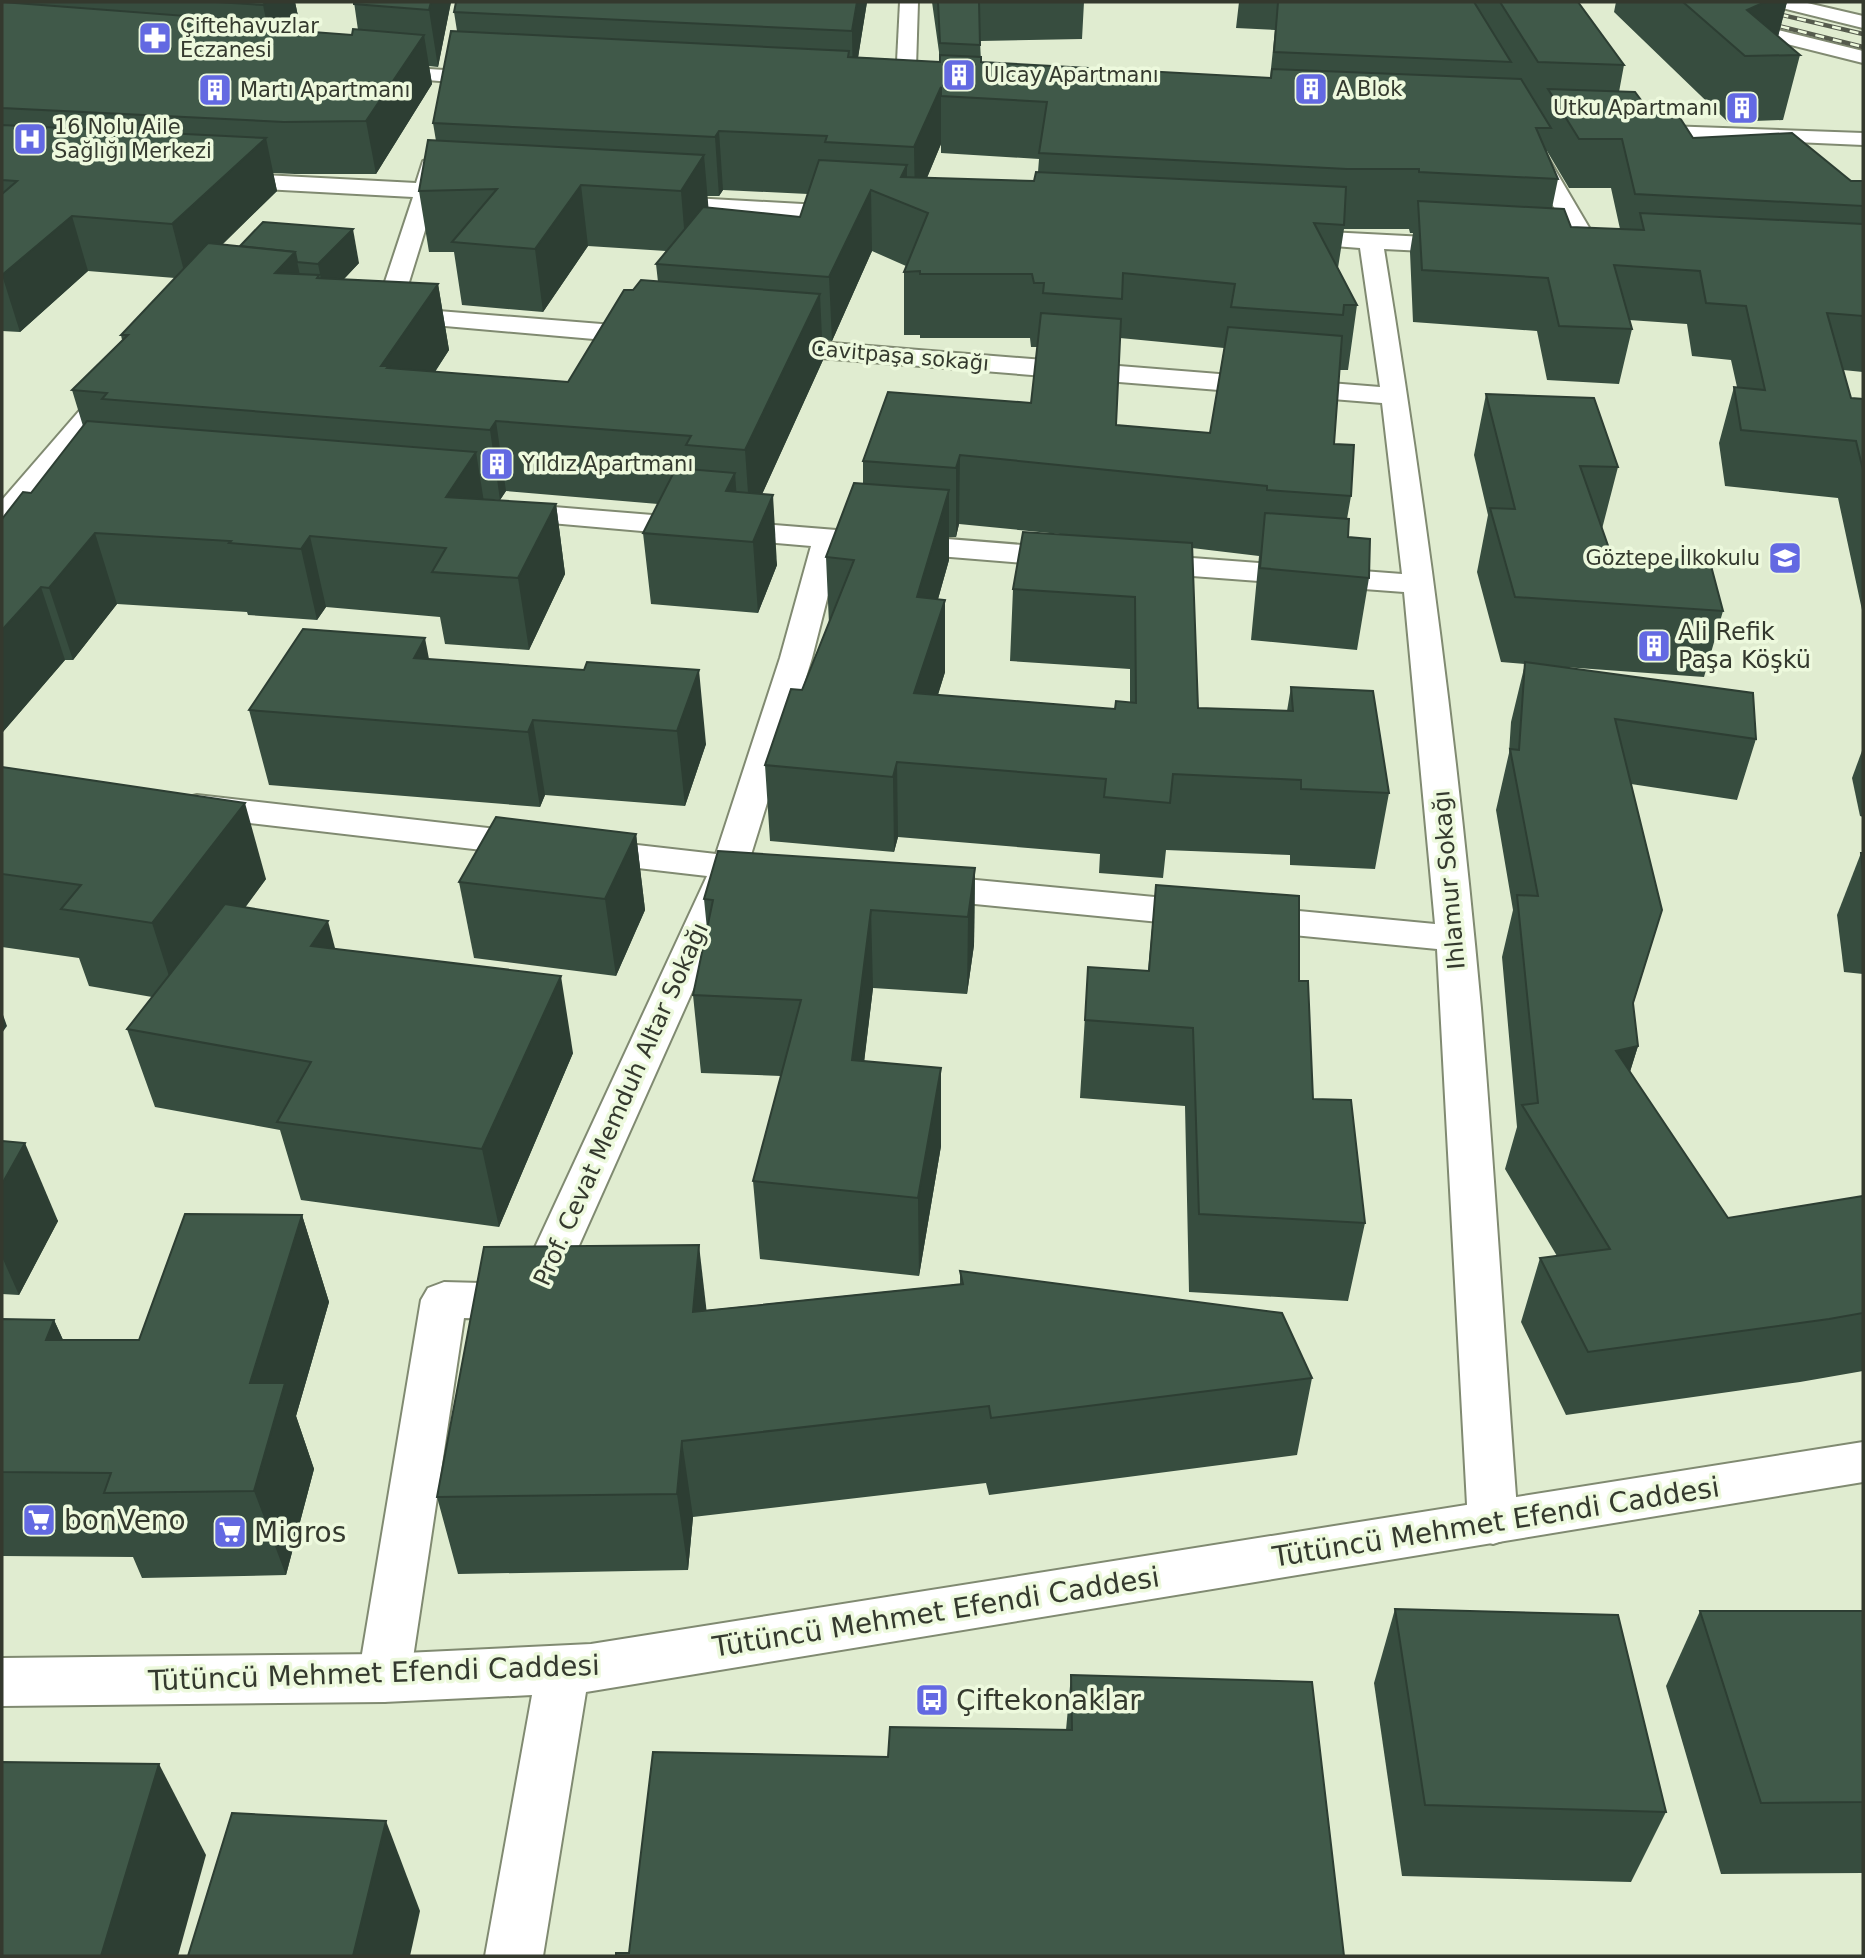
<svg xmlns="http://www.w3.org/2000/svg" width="1865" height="1958" viewBox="0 0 1865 1958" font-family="'DejaVu Sans',sans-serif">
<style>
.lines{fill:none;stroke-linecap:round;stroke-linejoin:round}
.street-casing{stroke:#808a71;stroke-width:4}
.secondary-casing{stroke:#808a71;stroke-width:4}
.street{fill:#fff;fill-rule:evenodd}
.secondary{fill:#fff;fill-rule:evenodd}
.rail-casing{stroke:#555b4d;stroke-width:4.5}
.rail{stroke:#edf9dd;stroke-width:2.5;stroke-dasharray:9;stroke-linecap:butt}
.wall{fill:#374d3f;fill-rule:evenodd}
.shaded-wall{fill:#2d3e33}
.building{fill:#405949;stroke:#2d3e33;stroke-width:2}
.labels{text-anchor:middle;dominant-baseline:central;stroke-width:7;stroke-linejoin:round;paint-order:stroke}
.far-poi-label{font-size:21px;fill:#34392e;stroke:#edf9dd;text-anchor:start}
.far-street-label{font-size:21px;fill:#34392e;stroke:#edf9dd}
.poi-label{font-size:24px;fill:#34392e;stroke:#edf9dd;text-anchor:start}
.street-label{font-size:24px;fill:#34392e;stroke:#edf9dd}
.near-poi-label{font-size:28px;fill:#34392e;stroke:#edf9dd;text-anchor:start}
.near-street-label{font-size:28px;fill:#34392e;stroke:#edf9dd}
</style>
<rect width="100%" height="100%" fill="#e0ecd0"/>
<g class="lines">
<defs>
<g id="street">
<polygon points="900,2 918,2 915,101 912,105 898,105 895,101"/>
<polygon points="1634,2 1664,2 1863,51 1863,63 1636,6"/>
<polygon points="1772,2 1803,2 1863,16 1863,28 1774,6"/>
<polygon points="379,66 494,73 501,75 504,79 501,83 494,85 372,76 369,72 372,68"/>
<polygon points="1638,125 1863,133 1863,145 1631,135 1627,131 1631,127"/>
<polygon points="1530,140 1538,141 1541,146 1604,253 1600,258 1584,258 1580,253 1519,146 1522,141"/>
<polygon points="431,159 439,161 442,166 438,185 479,188 482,193 479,198 435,198 401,308 651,328 660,331 664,336 660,341 651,344 377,320 374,315 413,197 224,187 216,185 213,180 216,175 224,173 416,183 423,161"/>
<polygon points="657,196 856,207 864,209 867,214 864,219 856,221 649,208 646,203 649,198"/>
<path d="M1290 230 1464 239 1472 241 1476 246 1472 251 1464 253 1384 249C1425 500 1458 753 1481 1008 1495 1180 1505 1351 1518 1523L1511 1538 1493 1544 1475 1538 1468 1523 1437 949 924 899 911 895 906 887 911 879 924 875 1435 924 1404 592 1139 572 1128 569 1124 563 1128 557 1139 554 1402 574 1382 403 770 354 761 351 757 346 761 341 770 338 1380 387 1360 248 1282 242 1278 237 1282 232Z"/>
<polygon points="115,378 124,380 128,386 124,392 12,524 2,527 2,500 106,380"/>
<polygon points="504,503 1072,549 1083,552 1087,558 1083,564 1072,567 840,548 812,658 750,858 780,863 785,871 780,879 767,882 742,880 548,1315 532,1320 464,1318 410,1678 403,1695 384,1702 365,1695 358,1678 421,1300 428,1288 444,1282 518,1284 707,876 197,817 185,814 180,806 185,798 197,795 716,854 780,658 811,546 494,518 490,512 494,506"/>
</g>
<polygon id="secondary" points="1863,1442 1863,1482 586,1692 543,1956 485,1956 532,1695 384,1702 2,1706 2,1658 384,1654 591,1644"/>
</defs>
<use href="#street" class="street-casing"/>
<use href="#secondary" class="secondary-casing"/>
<use href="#street" class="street"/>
<use href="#secondary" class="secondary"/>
<defs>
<g id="rail">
<polyline points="1727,2 1863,34"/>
<polyline points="1763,22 1863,47"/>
</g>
</defs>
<use href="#rail" class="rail-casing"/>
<use href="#rail" class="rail"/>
</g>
<g class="wall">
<path d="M2 2H295L298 16 288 30 352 35 358 30 354 2H451L438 67 429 66 432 84 376 174H295L273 173 277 191 222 245 359 263 344 279 438 284 449 350 435 372 568 382 633 290 658 282 656 264 666 251 588 246 543 312 462 305 454 252H429L419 191 436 141 433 123 457 31 454 12 867 2 858 57 939 62V52L932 2H1084L1082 39 980 41 981 62 1270 78 1275 30 1236 28 1239 2H1578L1624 65 1619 92 1644 104 1693 138 1851 181H1863V372L1843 370 1851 398 1863 399V610H1862L1838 498 1725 486 1719 443 1734 387H1737L1731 360 1692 356 1687 324 1629 320 1632 329 1619 384 1547 380 1537 331 1413 322 1410 252 1413 233H1410L1409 229H1344L1338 268 1357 305 1348 370H1339L1334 444 1351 496 1347 519 1348 537 1369 578 1357 650 1251 640 1259 556 1192 548 1198 708 1287 711 1291 687 1389 793 1375 869 1290 865V855L1166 850 1163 878 1099 873 1100 854 898 837 894 852 770 841 765 765 802 690 829 624 826 557 863 484V461L1031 403 1037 347H1031L1030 338H920V335H904V272L906 266 872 251 832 341 822 340 823 360 762 494 777 565 758 613 651 604 643 533 658 504 506 491 500 500 483 499 484 500 556 504 565 574 529 650 445 644 440 617 326 607 317 620 248 615 247 612 117 604 73 660H65L2 733V519L31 493 83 426 72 390 122 340 121 335 175 278 88 271 20 332 2 331ZM941 144V153L1039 159 1038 172 1034 181 927 178ZM1547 151 1569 188H1611L1620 229 1571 227 1552 208 1558 179 1547 152ZM723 190 808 194 800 217 708 208 707 196H719ZM1120 338 1224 348 1210 433 1116 425ZM959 524 1060 534 1013 589 1010 661 1130 669V703L1115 709 938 695 945 672 938 599 949 560V537H956Z"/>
<polygon points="1616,2 1787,2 1778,36 1800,55 1783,120 1728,122 1614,12"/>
<polygon points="1486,394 1618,467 1602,529 1611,554 1723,611 1704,677 1550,666 1756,739 1737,800 1631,784 1633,1005 1638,1046 1630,1072 1728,1218 1863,1196 1863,1371 1800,1382 1566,1415 1521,1322 1540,1258 1557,1256 1505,1169 1517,1127 1502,957 1513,910 1496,810 1509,753 1511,722 1525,664 1501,662 1477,572 1488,515 1474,455"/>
<polygon points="429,659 584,670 706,744 685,806 545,795 540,807 269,785 249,710"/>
<polygon points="1863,748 1863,817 1860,816 1852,778"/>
<polygon points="2,767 266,879 245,907 335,949 573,1053 499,1227 301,1200 280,1130 155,1107 127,1029 152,997 89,986 79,958 2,947"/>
<polygon points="636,834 645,910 616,976 474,958 459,882"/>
<polygon points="1861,853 1863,853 1863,974 1844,972 1837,915"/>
<polygon points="975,868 974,945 967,994 873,988 864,1061 941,1146 919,1276 760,1259 753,1181 781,1076 701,1073 693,995 707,929 704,899"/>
<polygon points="1156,885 1299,981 1313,1099 1365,1223 1348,1301 1189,1292 1185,1106 1080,1098 1088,967 1148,971"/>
<polygon points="2,1141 58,1221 19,1295 2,1294"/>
<polygon points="302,1215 329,1302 296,1416 314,1469 286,1575 142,1578 133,1557 2,1556 2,1319 54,1320 63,1340 139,1340"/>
<polygon points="960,1271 1312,1378 1297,1455 989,1495 986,1483 693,1517 688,1570 458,1574 437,1497 707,1310 960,1284"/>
<polygon points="1395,1609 1666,1812 1631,1882 1402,1876 1374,1683"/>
<polygon points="1700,1611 1863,1611 1863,1873 1721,1874 1666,1686"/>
<polygon points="1071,1675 1344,1956 629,1953 888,1757 1066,1730"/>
</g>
<g class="shaded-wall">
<polygon points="266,2 295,2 298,16 273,54 263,5"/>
<polygon points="431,2 451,2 438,67 429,10"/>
<polygon points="857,2 867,2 853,89 852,31"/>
<polygon points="1765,2 1787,2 1774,52 1747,10"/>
<polygon points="424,35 432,84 376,174 366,121"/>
<polygon points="941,87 941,144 915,206 914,147"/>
<polygon points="719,131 723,190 719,196 715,137"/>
<polygon points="266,138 277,191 186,279 172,224"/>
<polygon points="704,155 709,214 686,253 681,191"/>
<polygon points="907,165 907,204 901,177"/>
<polygon points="581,185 588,246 543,312 535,249"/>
<polygon points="871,190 872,251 832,341 829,277"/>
<polygon points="72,216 88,271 20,332 2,275"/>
<polygon points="353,229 359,263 325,299 318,264"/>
<polygon points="295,252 309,317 275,273"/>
<polygon points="438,284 449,350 401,423 381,366"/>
<polygon points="820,294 823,360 750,521 745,450"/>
<polygon points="496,421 506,491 500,500 490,430"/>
<polygon points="476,452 487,521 446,497"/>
<polygon points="960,455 959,524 956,537 956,468"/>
<polygon points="735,473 740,541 726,491"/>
<polygon points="949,490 949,560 918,670 917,597"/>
<polygon points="773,495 777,565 758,613 753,542"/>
<polygon points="556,504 565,574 529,650 518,578"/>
<polygon points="95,533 117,604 73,660 49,588"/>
<polygon points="310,536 326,607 317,620 301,549"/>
<polygon points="41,587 65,660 2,733 2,630"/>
<polygon points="945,600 945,672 916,763 914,693"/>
<polygon points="425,638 439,711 414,658"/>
<polygon points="699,670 706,744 685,806 677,731"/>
<polygon points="533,720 545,795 540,807 528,732"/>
<polygon points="897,762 898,837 894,852 893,777"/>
<polygon points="245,803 266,879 177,1001 152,923"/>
<polygon points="636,834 645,910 616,976 605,899"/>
<polygon points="975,868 974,945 967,994 968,917"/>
<polygon points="871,910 873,988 855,1138 852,1060"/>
<polygon points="1662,910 1619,1050 1638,1046 1618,1109 1616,1051"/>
<polygon points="328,921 348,998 311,946"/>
<polygon points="561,976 573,1053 499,1227 482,1149"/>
<polygon points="2,1012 7,1026 2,1033"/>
<polygon points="941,1068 941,1146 919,1276 918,1198"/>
<polygon points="25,1143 58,1221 19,1295 2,1257 2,1184"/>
<polygon points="302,1215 329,1302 296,1416 314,1469 286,1575 254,1491 250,1383"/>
<polygon points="699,1245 708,1323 693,1312"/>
<polygon points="54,1320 93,1406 46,1340"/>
<polygon points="682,1441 693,1517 688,1570 677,1494"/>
<polygon points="159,1764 206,1855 178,1956 101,1956"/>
<polygon points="386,1821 420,1911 410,1956 353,1956"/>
</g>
<g class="building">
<polygon points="2,2 252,21 248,27 352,35 353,29 424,35 366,121 284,122 2,108"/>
<polygon points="216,2 266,2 263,5"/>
<polygon points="354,2 431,2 429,10 354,4"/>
<polygon points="456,2 857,2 852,31 454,12"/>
<polygon points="938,2 979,2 980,45 940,43"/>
<polygon points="1278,2 1474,2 1511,62 1274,52"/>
<polygon points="1500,2 1578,2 1624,65 1538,62"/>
<polygon points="1683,2 1765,2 1747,10 1800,55 1745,56"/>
<polygon points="451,31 849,51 848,57 940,62 940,55 981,57 981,62 1271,78 1272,69 1521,79 1551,128 1536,128 1558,179 1419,172 1419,169 1347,169 1039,153 1047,102 941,96 941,87 914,147 825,142 827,136 719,131 715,137 433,123"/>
<polygon points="1548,89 1635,92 1644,104 1671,104 1693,138 1792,133 1851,181 1863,181 1863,206 1635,194 1622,139 1579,139"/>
<polygon points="2,125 266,138 172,224 72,216 2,275 2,194 17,181 2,180"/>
<polygon points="428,140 704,155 681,191 581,185 535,249 452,242 497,189 419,191"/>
<polygon points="819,160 907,165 901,177 1034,181 1036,172 1346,187 1344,225 1314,223 1357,305 1344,305 1343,315 1231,307 1235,284 1123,273 1122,299 1043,293 1044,283 1034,283 1032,274 920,274 920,271 904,272 928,213 871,190 829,277 656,264 703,207 800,217"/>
<polygon points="1418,201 1564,209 1571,227 1644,230 1640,213 1863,224 1863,316 1827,313 1851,398 1863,399 1863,470 1856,441 1741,430 1734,387 1765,390 1746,306 1706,303 1700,271 1614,265 1632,329 1559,326 1548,278 1422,270"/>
<polygon points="263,222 353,229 318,264 297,262 295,252 240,246"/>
<polygon points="208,243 295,252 275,273 319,275 317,278 438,284 381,366 389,366 387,368 568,382 624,290 633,290 641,280 820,294 745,450 686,445 691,436 496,421 490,430 102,399 107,393 72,390 128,335 121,335"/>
<polygon points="1041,313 1121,319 1116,425 1210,433 1228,327 1342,336 1334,444 1354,445 1351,496 1267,490 1267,486 960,455 956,468 863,461 888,392 1031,403"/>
<polygon points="1486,394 1594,398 1618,467 1580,466 1611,554 1710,562 1723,611 1515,597 1490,508 1515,509"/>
<polygon points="87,421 476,452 446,497 556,504 518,578 432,572 446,548 310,536 301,549 229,543 231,541 95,533 49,588 41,587 2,630 2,519 23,492 31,493"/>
<polygon points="676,468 735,473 726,491 773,495 753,542 643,533"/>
<polygon points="854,483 949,490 917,597 945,600 914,693 1115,709 1116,701 1136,703 1135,597 1013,589 1023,532 1192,543 1198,708 1293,711 1291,687 1373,691 1389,793 1301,789 1301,780 1173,774 1170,803 1104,797 1106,779 897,762 893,777 765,765 791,689 802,690 854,560 826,557"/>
<polygon points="1265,513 1349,519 1348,537 1370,539 1369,578 1260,568"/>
<polygon points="303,629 425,638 414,658 584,670 587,662 699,670 677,731 533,720 528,732 249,710"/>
<polygon points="1525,662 1753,693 1756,739 1615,719 1662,910 1633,1003 1638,1046 1616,1051 1728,1218 1863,1196 1863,1313 1829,1319 1588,1352 1540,1258 1610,1249 1522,1105 1538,1103 1517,895 1538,896 1510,749 1519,750"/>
<polygon points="2,767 245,803 152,923 61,909 81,885 2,874"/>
<polygon points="496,817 636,834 605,899 459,882"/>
<polygon points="718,851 975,868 968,917 871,910 852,1060 941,1068 918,1198 753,1181 801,1000 693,995 713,900 704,899"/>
<polygon points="1861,853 1863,853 1863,872"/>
<polygon points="1156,885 1299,896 1299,981 1308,981 1313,1099 1351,1100 1365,1223 1199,1214 1193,1028 1085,1020 1088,967 1149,971"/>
<polygon points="225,904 328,921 311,946 561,976 482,1149 277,1122 311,1062 127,1029"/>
<polygon points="2,1141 25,1143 2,1184"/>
<polygon points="185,1214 302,1215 250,1383 285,1383 254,1491 104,1493 111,1473 2,1472 2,1319 54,1320 46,1340 139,1340"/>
<polygon points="699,1245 693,1312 963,1284 960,1271 1282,1313 1312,1378 991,1418 989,1406 682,1441 677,1494 437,1497 484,1247"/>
<polygon points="1395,1609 1618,1615 1666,1812 1425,1805"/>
<polygon points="1700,1611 1863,1611 1863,1802 1761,1803"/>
<polygon points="1071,1675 1312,1682 1344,1956 616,1956 616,1953 629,1953 653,1752 888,1757 890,1727 1072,1730"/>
<polygon points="2,1762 159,1764 101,1956 2,1956"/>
<polygon points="232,1813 386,1821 353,1956 188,1956"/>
</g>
<defs>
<symbol id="pharmacy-square" viewBox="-11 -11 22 22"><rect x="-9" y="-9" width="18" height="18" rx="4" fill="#6369e2" stroke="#edf9dd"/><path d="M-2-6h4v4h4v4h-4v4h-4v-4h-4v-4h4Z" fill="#fff"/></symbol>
<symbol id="building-square" viewBox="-11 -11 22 22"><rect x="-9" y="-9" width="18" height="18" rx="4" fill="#6369e2" stroke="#edf9dd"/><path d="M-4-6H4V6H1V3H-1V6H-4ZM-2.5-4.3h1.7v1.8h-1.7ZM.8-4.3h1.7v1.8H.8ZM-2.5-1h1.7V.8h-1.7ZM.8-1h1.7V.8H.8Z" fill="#fff"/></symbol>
<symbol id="hospital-square" viewBox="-11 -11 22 22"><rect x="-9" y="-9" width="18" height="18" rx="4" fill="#6369e2" stroke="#edf9dd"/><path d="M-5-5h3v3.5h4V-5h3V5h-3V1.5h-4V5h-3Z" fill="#fff"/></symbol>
<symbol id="school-square" viewBox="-11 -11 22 22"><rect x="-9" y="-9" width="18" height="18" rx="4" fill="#6369e2" stroke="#edf9dd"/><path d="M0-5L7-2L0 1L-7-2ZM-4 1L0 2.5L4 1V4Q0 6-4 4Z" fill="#fff"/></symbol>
<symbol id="supermarket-square" viewBox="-11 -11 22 22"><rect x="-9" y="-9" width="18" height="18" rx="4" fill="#6369e2" stroke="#edf9dd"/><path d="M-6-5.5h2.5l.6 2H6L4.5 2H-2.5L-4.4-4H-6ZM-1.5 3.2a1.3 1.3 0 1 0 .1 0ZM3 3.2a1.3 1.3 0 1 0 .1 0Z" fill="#fff"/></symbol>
<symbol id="bus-square" viewBox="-11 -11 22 22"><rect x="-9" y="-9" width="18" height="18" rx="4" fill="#6369e2" stroke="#edf9dd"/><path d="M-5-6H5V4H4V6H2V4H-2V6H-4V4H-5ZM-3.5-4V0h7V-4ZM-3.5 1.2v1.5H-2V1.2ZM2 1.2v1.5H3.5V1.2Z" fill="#fff"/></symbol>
</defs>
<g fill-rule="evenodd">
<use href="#pharmacy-square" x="136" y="19" width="38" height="38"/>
<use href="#building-square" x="940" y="56" width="38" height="38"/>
<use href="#building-square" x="1292" y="70" width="38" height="38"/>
<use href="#building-square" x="196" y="71" width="38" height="38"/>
<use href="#building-square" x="1723" y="89" width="38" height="38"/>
<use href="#hospital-square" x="11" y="120" width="38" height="38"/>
<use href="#building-square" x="478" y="445" width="38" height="38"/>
<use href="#school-square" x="1766" y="539" width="38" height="38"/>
<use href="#building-square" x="1635" y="627" width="38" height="38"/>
<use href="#supermarket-square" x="20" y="1501" width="38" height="38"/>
<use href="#supermarket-square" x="211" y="1513" width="38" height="38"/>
<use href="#bus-square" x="913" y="1681" width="38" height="38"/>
</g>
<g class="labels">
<g class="far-poi-label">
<text x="180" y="26">Çiftehavuzlar<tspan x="180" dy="24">Eczanesi</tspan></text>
<text x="984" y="75">Ulcay Apartmanı</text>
<text x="1336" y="89">A Blok</text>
<text x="240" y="90">Martı Apartmanı</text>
<text x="1718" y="108" text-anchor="end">Utku Apartmanı</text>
<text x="54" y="127">16 Nolu Aile<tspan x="54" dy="24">Sağlığı Merkezi</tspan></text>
<text x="522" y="464">Yıldız Apartmanı</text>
<text x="1760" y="558" text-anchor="end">Göztepe İlkokulu</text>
</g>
<g class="far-street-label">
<text transform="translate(900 356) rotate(5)">Cavitpaşa sokağı</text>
</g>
<g class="poi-label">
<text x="1678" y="632">Ali Refik<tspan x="1678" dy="28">Paşa Köşkü</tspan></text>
</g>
<g class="street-label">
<text transform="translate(1449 880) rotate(-95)">Ihlamur Sokağı</text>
<text transform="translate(621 1104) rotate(-66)">Prof. Cevat Memduh Altar Sokağı</text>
</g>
<g class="near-poi-label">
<text x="64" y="1520">bonVeno</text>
<text x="254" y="1532">Migros</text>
<text x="956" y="1700">Çiftekonaklar</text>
</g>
<g class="near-street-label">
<text transform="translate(1496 1522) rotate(-9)">Tütüncü Mehmet Efendi Caddesi</text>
<text transform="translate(936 1612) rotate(-9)">Tütüncü Mehmet Efendi Caddesi</text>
<text transform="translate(374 1673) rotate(-2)">Tütüncü Mehmet Efendi Caddesi</text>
</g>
</g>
<rect width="1865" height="1958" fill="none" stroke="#34392e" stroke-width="7"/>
</svg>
